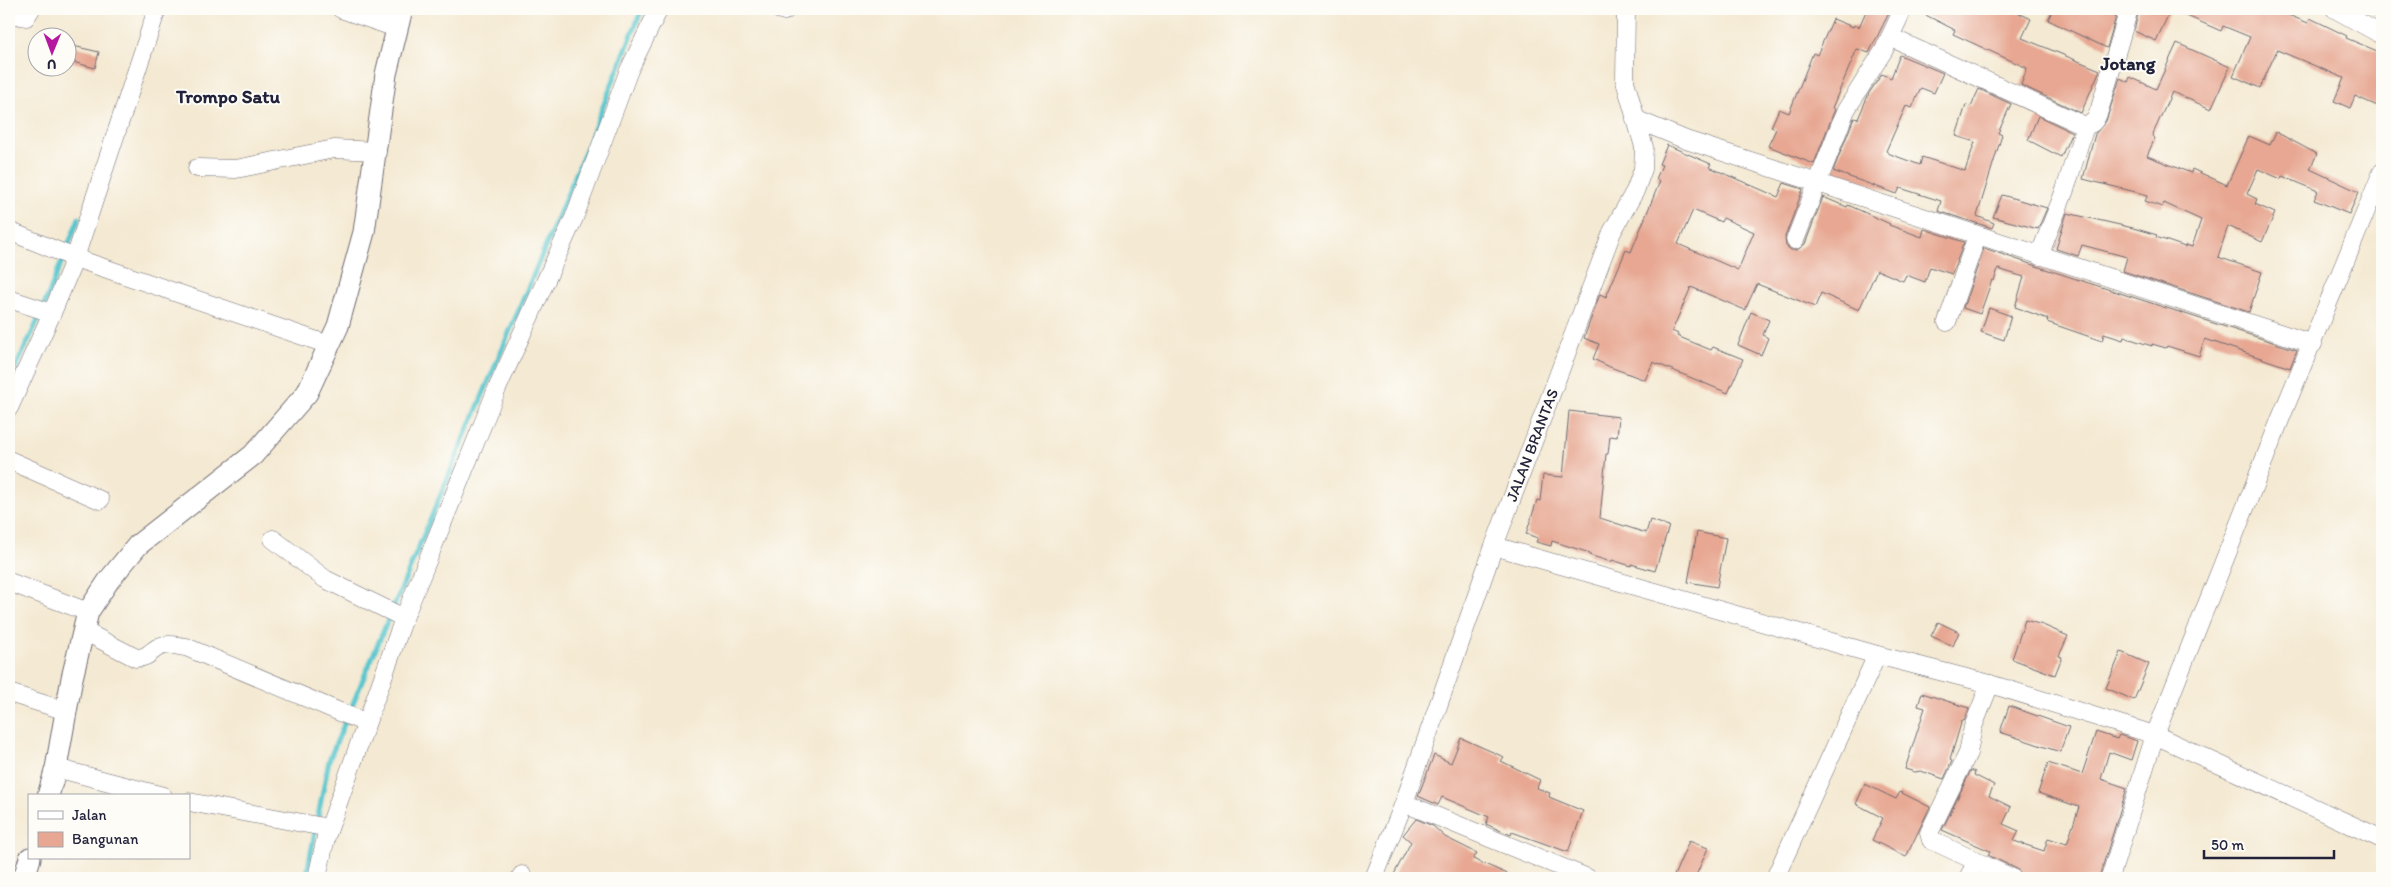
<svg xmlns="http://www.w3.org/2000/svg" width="2391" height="887" viewBox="0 0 2391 887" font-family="Itim,sans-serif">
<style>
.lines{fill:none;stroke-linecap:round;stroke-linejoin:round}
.stream{stroke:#59c6ce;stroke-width:5}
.building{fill:#e7a792;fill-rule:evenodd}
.minor-casing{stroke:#6c6870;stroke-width:19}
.major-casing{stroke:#6c6870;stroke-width:23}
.minor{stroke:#fff;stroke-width:18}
.major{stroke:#fff;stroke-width:21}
.labels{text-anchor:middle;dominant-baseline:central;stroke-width:4;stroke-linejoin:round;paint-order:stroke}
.street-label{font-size:16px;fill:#22223b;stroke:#fdfcf7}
.quarter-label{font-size:19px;font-weight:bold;fill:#22223b;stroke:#fdfcf7}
</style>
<rect width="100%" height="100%" fill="#fdfcf7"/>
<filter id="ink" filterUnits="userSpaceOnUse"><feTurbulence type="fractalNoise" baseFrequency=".02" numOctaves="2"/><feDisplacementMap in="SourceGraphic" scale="10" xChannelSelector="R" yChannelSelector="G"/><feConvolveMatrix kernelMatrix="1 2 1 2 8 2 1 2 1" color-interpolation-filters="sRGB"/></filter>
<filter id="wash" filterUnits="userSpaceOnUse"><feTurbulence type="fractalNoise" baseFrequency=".0096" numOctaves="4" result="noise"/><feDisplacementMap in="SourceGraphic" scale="20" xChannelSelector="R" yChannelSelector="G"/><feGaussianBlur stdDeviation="1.12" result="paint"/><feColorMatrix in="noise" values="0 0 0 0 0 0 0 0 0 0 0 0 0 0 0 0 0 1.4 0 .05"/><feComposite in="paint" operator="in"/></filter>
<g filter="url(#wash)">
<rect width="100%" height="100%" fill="#f4e9d2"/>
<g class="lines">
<g class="stream">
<polyline points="9,382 39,318 79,218"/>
<polyline points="306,878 329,760 578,169 642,9"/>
</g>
</g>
<g id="blocks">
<g class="building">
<polygon points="1867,9 1891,9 1869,53 1857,49 1832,108 1835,109 1814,164 1768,146 1776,129 1771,127 1779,109 1789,113 1813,53 1817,55 1833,19 1853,27 1854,25 1859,27"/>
<polygon points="1914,9 2011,9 2031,19 2022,38 2100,70 2081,113 2021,85 2027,68 1953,34 1955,30"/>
<polygon points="2053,9 2118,9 2107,48 2048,20"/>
<polygon points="2139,9 2274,9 2308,23 2310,18 2347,36 2346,38 2382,53 2382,108 2355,96 2350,108 2334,101 2344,78 2277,50 2260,88 2233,76 2250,37 2223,26 2221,31 2171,9 2156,41 2134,31"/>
<polygon points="2177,43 2230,67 2211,109 2172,92 2152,136 2155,138 2147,156 2191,173 2192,169 2227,185 2249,136 2270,145 2276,132 2317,154 2310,169 2359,192 2349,214 2314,200 2318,191 2282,176 2281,179 2258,169 2247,194 2257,199 2255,204 2275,213 2262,242 2228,226 2218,257 2262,272 2249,312 2123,271 2127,257 2082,245 2078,256 2056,249 2067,213 2133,228 2157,235 2156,237 2185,247 2186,245 2192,247 2201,220 2164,203 2162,207 2145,201 2148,195 2083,179 2095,134 2106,121 2120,78 2128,82 2130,77 2156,89"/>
<polygon points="73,46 99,52 95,68 69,61"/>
<polygon points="1900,55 1943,73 1934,93 1921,88 1912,108 1906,106 1886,151 1890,154 1920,165 1922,157 1965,171 1975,142 1956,136 1966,105 1971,106 1979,89 2011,104 1998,133 2002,135 1977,216 1994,223 1992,228 1938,211 1941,201 1900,188 1897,194 1833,171 1854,118 1858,119 1869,93 1882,74 1891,78"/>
<polygon points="2038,116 2072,132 2061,157 2028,140"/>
<path d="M1667 145 1711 164 1709 167 1778 197 1784 183 1803 189 1785 237 1786 246 1791 250H1797L1805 244 1823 197 1847 207 1848 205 1890 224 1889 225 1922 237 1924 229 1964 242 1952 274 1930 267 1925 282 1906 275 1903 281 1877 270 1859 310 1821 293 1815 307 1757 284 1745 310 1691 287 1672 331 1678 334 1677 336 1711 350 1713 347 1743 359 1728 393 1653 362 1645 380 1610 367 1593 359 1599 344 1584 338 1600 294 1606 297 1626 250 1631 252 1660 181 1656 179 1662 165 1659 164ZM1693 210 1721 222 1723 218 1754 232 1738 270 1678 244Z"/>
<polygon points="2002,195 2047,208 2038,229 1993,217"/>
<polygon points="1984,248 2036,266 2297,350 2290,368 2205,339 2199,356 2167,346 2166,348 2152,344 2152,346 2124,337 2123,340 2104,334 2102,341 2047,322 2048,319 2015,307 2024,277 1998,269 1994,281 1992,280 1980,314 1963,308"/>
<polygon points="1989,308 2011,316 2004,340 1981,332"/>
<polygon points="1751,312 1769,320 1763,335 1768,338 1761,355 1738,345"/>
<polygon points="1569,411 1619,417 1617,437 1610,436 1608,454 1606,454 1600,518 1646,533 1650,520 1669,526 1655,571 1631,564 1631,566 1612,560 1611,562 1589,555 1590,553 1552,541 1551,546 1536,542 1538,538 1526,534 1537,500 1540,501 1543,475 1563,477"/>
<polygon points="1697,532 1726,538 1717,587 1688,582"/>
<polygon points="2025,620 2043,625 2068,636 2059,656 2062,657 2055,675 2012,659"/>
<polygon points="1938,622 1959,632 1953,646 1931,636"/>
<polygon points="2121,652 2149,664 2134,700 2106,688"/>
<polygon points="1922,693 1969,708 1964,721 1962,720 1950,760 1952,761 1944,779 1921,771 1915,772 1905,769 1925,708 1918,706"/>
<polygon points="2009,706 2069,727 2060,752 2000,732"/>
<polygon points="2096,732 2117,739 2119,735 2137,741 2131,760 2109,752 2101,779 2127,788 2099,878 2022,878 2017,869 1988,855 1990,851 1942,830 1971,770 1975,772 1974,775 1994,785 1989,796 2011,807 2003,824 2019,831 2014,841 2044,851 2048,838 2067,844 2079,807 2038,793 2048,763 2082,774"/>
<polygon points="1461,738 1504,757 1501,761 1540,780 1537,788 1550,793 1549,797 1583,811 1568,852 1512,832 1511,835 1499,830 1486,824 1489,817 1442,797 1438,805 1418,796 1434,755 1451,763"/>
<polygon points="1865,784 1896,799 1900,792 1930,807 1906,857 1872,840 1883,818 1856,804"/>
<polygon points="1416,819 1433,826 1445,837 1477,853 1473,859 1517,878 1392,878 1411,842 1403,835"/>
<polygon points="1689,841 1708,848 1695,878 1673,878"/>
</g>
</g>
</g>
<g filter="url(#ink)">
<use href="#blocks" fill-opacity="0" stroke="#6c6870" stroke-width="1"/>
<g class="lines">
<defs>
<g id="minor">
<polyline points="341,9 396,28"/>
<polyline points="778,9 785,11"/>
<polyline points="2335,9 2382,35"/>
<polyline points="9,14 26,17 31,9"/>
<path d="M1890 37 2085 126C2095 124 2097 117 2100 108L2129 9"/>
<polyline points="1635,119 1686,140 2313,344"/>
<polyline points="197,168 236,169 334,149 377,151"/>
<polyline points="9,231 75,258 157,9"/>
<polyline points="1795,240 1846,110 1884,50 1903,9"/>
<polyline points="2039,256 2065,190 2085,126"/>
<polyline points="9,299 52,313 75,258 329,345"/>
<polyline points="1947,322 1977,236"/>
<polyline points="9,408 52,313"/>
<polyline points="9,460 100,500"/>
<polyline points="273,539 325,579 404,618"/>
<polyline points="1494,546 1877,655 1990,684 2155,735 2382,839"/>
<polyline points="9,582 88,612"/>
<path d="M84 631 136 658C150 658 150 650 161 646 169 643 178 646 186 647L366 723"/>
<polyline points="1990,684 1973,727 1968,753 1929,833 1931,840 2012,878"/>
<polyline points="9,693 66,711"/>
<polyline points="56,768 163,796"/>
<polyline points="189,802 329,828"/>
<polyline points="1404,803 1588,878"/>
<polyline points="317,878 326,837 404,618 497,389 574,218 629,70 659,9"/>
<polyline points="520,878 522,875"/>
<polyline points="1374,878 1404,803 1494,546 1612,232 1635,191 1643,169 1644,147 1625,81 1626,9"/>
<polyline points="1775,878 1877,655"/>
<polyline points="1968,878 1976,863"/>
<polyline points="2110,878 2155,735 2282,415 2382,172"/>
</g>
<g id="major">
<polyline points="48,796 56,768 72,678 88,612 109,580 138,545 253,455 307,393 338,326 364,232 386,74 402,9"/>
<polyline points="24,878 30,858"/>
</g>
</defs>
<use href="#minor" class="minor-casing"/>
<use href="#major" class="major-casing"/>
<use href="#minor" class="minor"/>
<use href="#major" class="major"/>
</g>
</g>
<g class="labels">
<g class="street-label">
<text transform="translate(1532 445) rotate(-69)">JALAN BRANTAS</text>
</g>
<g class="quarter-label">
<text x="2128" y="63">Jotang</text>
<text x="228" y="96">Trompo Satu</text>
</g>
</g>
<rect width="2391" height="887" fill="none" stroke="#fdfcf7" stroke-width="30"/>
<rect x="28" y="794" width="162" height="65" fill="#fdfcf7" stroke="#a5a5ac"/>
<rect x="38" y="811" width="25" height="8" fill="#ffffff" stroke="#a5a5ac"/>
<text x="72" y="820" font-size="15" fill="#22223b">Jalan</text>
<rect x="38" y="832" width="25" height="15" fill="#e7a792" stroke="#a5a5ac"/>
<text x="72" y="844" font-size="15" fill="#22223b">Bangunan</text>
<g transform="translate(52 52) rotate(181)"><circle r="24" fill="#fdfcf7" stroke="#a5a5ac"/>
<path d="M0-4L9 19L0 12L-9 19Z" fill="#b5179e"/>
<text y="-8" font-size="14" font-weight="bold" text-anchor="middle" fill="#22223b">U</text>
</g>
<path d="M2204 850v8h130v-8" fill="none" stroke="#22223b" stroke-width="2.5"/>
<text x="2211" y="850" font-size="15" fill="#22223b" stroke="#fdfcf7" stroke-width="4" paint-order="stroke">50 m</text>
</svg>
